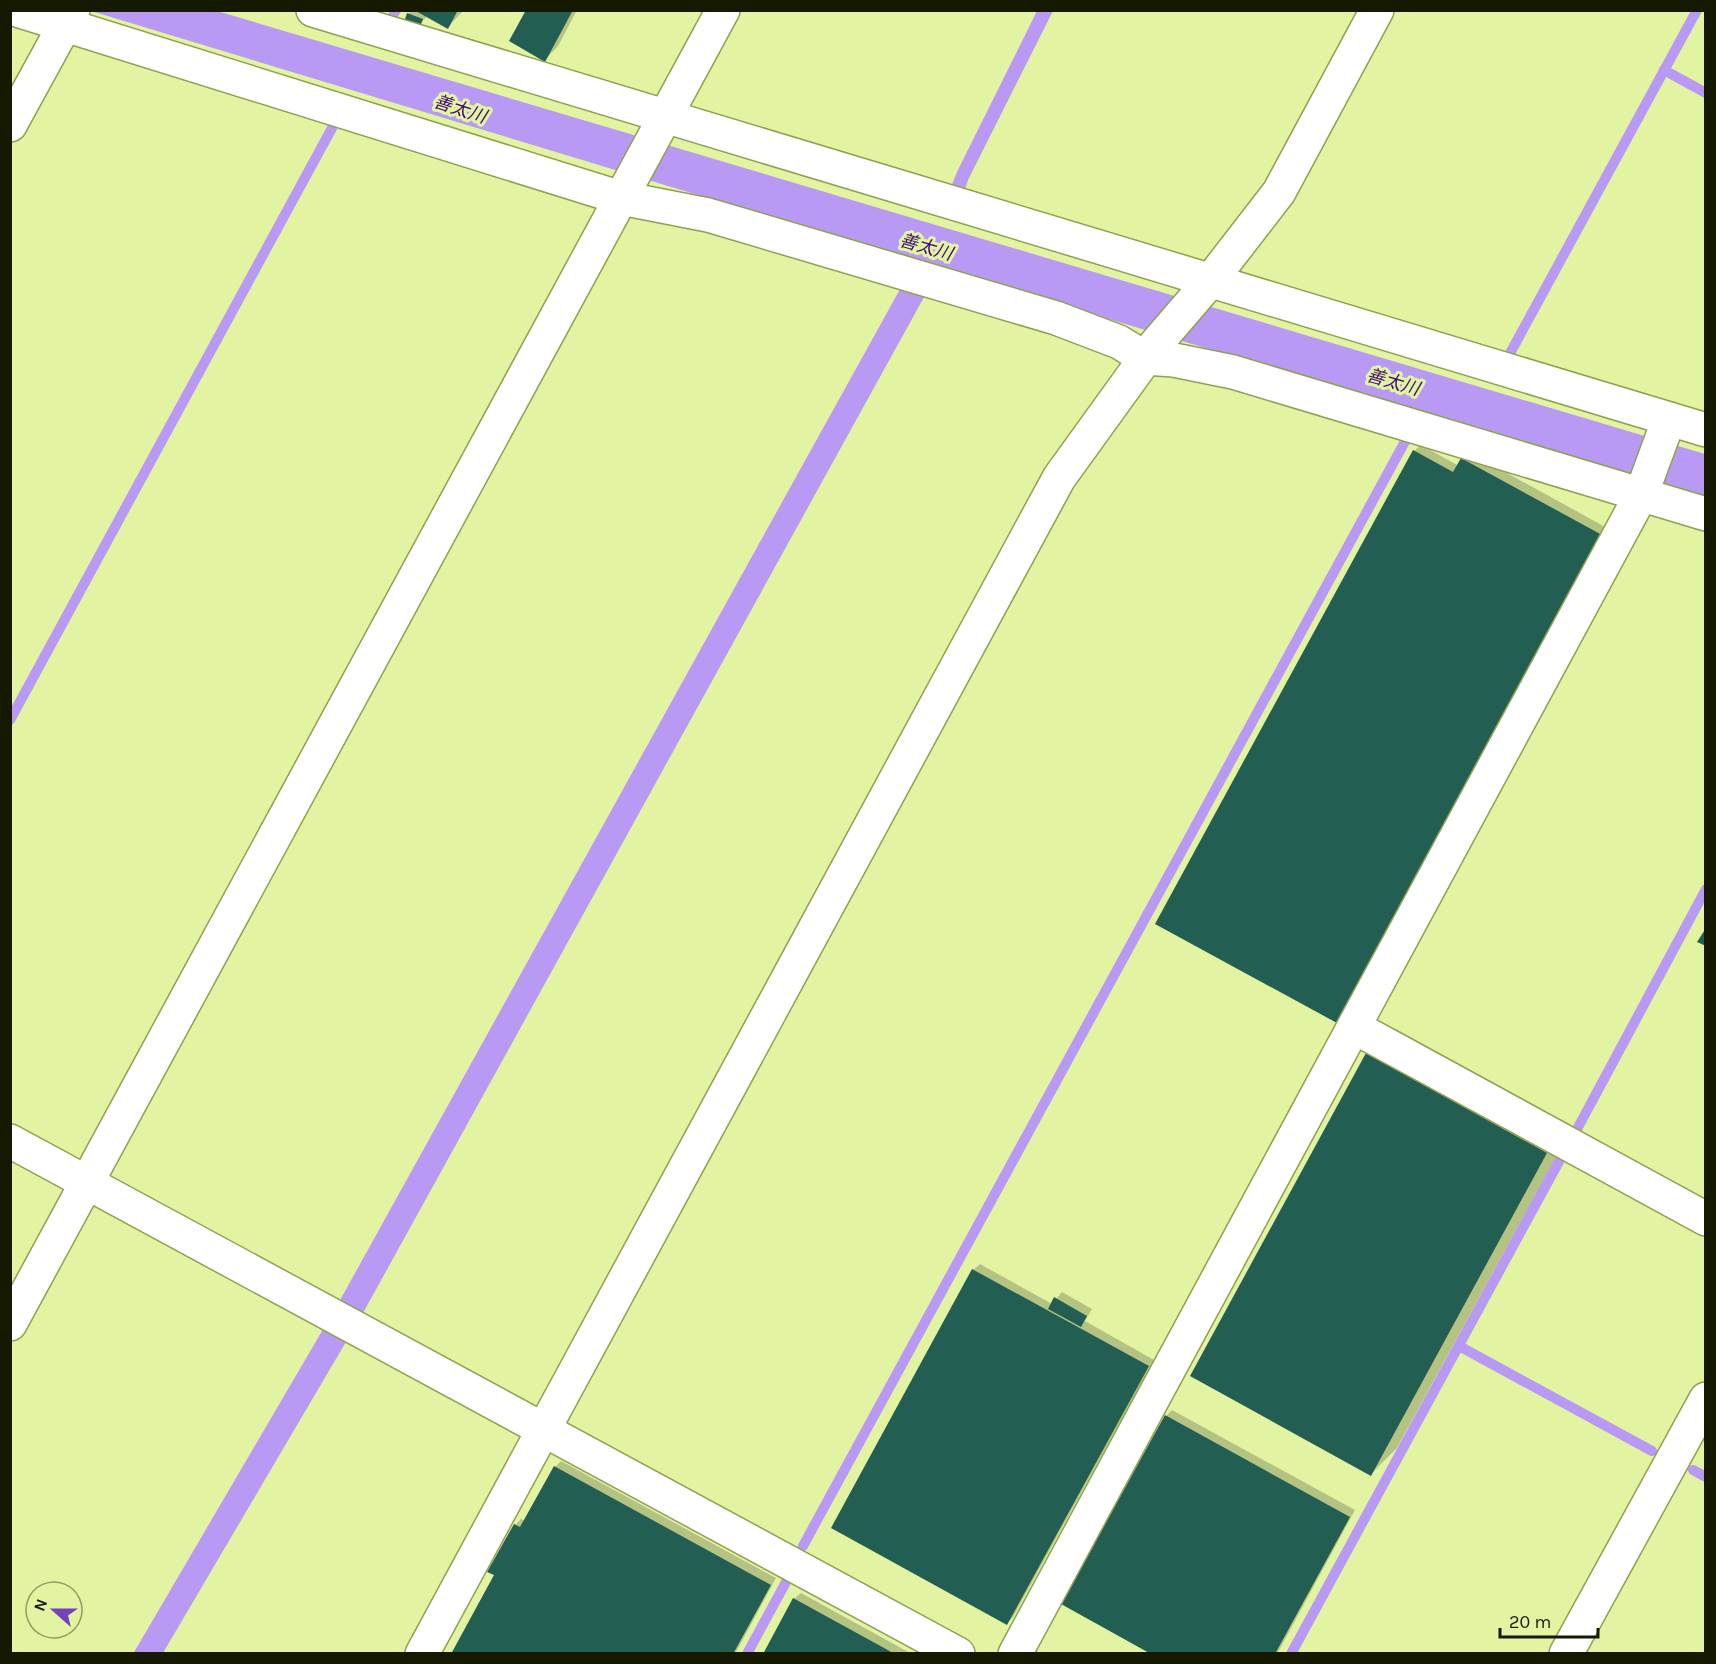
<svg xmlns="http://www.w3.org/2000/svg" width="1716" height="1664" viewBox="0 0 1716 1664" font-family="Karla,'Noto Sans JP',sans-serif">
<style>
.water{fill:#b89af5}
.shadow{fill:#0003}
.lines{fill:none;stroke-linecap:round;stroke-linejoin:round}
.stream{stroke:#b89af5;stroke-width:10}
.building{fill:#235e53}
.minor-casing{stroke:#90a051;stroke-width:36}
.minor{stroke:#fff;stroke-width:33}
.labels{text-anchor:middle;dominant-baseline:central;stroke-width:6;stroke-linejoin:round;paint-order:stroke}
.water-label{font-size:18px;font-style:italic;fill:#400977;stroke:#e2f4a2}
</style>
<rect width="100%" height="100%" fill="#e2f4a2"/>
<g class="water">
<polygon points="91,11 217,11 1705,454 1705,498 1005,288"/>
<polygon points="1037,11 1053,11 968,180 957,215 942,209 957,172"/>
<polygon points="904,282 928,290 363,1313 163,1653 133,1654 339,1302"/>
</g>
<g class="shadow">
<polygon points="412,10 464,10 447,28 427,16 419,25 408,14"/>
<polygon points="527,10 577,10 558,46 545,60"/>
<polygon points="1421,445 1459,466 1469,452 1607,528 1342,1015 1336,1021 1414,451"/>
<polygon points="1394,1028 1573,1126 1397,1448 1371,1474 1367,1054"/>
<polygon points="980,1264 1052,1304 1062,1292 1092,1309 1085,1321 1154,1360 1013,1617 1007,1623 973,1270"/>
<polygon points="1172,1410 1355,1510 1277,1654 1154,1654 1166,1416"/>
<polygon points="561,1461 776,1578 735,1654 452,1654 496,1575 515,1525 521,1519 525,1521 555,1467"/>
<polygon points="801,1593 912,1654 764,1654 794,1599"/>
</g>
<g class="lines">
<g class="stream">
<polyline points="390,22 396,10"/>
<polyline points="1664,70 1706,93"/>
<polyline points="1508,357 1697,10"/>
<polyline points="10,720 338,117"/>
<polyline points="1575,1133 1706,889"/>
<polyline points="1459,1346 1652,1451"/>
<polyline points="1693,1470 1706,1477"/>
<polyline points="803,1546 1408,436"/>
<polyline points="747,1654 786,1582"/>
<polyline points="1291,1654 1562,1156"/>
</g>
</g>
<g class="building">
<polygon points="414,10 458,10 448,29"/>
<polygon points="526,10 573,10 545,62 509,41"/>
<polygon points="407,13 423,19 420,27 404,22"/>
<polygon points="1413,450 1453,472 1461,458 1602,535 1337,1023 1155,924"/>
<polygon points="1706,928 1706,946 1697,942"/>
<polygon points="1366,1053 1547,1153 1371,1476 1190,1376"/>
<polygon points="972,1269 1149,1366 1007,1625 831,1528"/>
<polygon points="1054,1297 1087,1316 1081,1327 1048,1309"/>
<polygon points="1165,1415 1350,1517 1275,1654 1151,1654 1061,1604"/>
<polygon points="554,1466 771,1585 733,1654 451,1654 494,1575 487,1572 514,1524 520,1527"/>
<polygon points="793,1598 895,1654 763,1654"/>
</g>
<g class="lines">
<defs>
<g id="minor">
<polyline points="17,10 621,198 708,215 1056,318 1119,342 1145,358 1174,360 1233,372 1706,514"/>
<polyline points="313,10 1706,430"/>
<polyline points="10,125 73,10"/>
<polyline points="1354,1027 1706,1219"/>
<polyline points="10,1141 958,1654"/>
<polyline points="10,1324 723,10"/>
<polyline points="422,1654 1059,478 1155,345 1211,280 1279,192 1377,10"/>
<polyline points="1015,1654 1641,495 1669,419"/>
<polyline points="1566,1654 1706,1399"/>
</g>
</defs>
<use href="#minor" class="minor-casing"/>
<use href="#minor" class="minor"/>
</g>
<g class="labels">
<g class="water-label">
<text transform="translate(460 109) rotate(18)">善太川</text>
<text transform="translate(926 247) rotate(16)">善太川</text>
<text transform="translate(1393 382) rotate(16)">善太川</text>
</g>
</g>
<rect width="1716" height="1664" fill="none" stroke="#141900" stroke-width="24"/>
<g transform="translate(54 1610) rotate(291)"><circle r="28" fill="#e2f4a2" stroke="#909c61" stroke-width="1.5"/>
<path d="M0-4.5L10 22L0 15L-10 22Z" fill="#7443bb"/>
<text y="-9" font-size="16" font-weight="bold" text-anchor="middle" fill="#141900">N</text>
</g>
<path d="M1500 1628v9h98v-9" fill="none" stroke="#141900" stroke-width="3"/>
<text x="1509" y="1628" font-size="18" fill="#141900" stroke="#e2f4a2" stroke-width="4.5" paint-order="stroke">20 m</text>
</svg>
